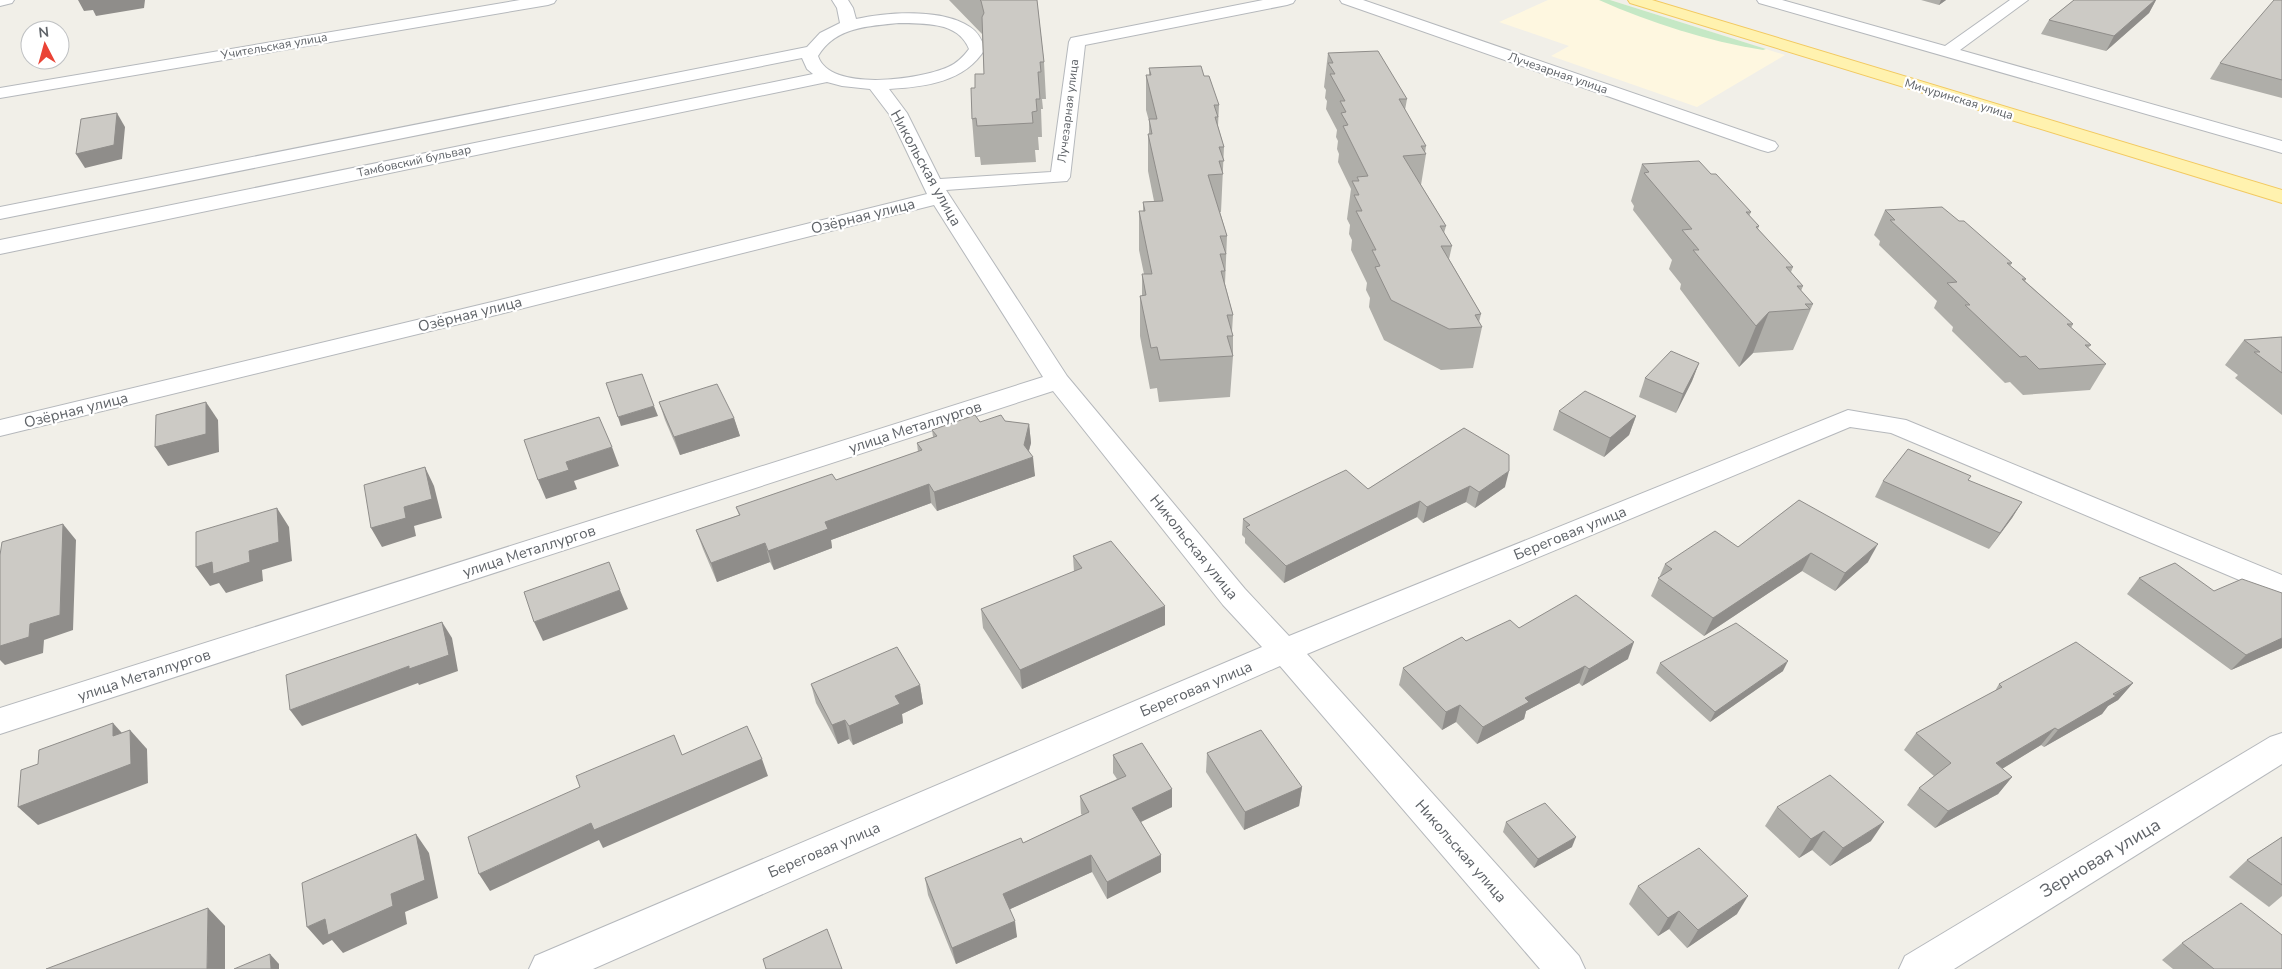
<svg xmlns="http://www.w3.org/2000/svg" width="2282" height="969" viewBox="0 0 2282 969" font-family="'Nunito Sans',sans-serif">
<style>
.commercial{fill:#fef7e0}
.green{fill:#c5e8c5}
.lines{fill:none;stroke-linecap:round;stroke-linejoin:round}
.street-casing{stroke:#b5b8bc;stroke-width:2}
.primary-casing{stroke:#f2c960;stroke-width:2}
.street{fill:#fff;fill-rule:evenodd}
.primary{fill:#fff2af;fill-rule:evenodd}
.wall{fill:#afaea9}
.shaded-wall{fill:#8f8d8a}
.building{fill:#cccac5;stroke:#8f8d8a}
.labels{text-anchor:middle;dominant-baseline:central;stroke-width:4.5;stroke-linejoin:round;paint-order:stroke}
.far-street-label{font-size:12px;fill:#5f6368;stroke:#fff}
.street-label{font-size:15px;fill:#5f6368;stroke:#fff}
.near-street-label{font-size:18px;fill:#5f6368;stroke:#fff}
</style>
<rect width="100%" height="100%" fill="#f1efe8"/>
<polygon class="commercial" points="1548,0 1610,0 1785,55 1697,107 1551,56 1569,46 1499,22"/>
<path class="green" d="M1599 0H1610L1766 49 1763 50C1707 41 1651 23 1599 0Z"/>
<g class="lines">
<defs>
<g id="street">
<polygon points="0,0 14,0 12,3 0,6"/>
<polygon points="520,0 556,0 554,3 548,5 0,98 0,88"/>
<path d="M832 0H848L853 8 856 19C887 12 942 8 970 27 978 32 982 40 985 49 965 82 925 87 889 89L907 113 940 179 1051 172 1069 42 1071 38 1263 0H1295L1293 3 1287 5 1085 45 1070 177 1067 181 946 190 1067 376 1245 589 1289 636 1848 410 1906 420 2282 575V598L1891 433 1850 427 1307 654 1579 956 1585 969H1540L1280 666 593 969H529L535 956 1262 647 1223 605 1053 391 0 734V708L1043 377 934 205 496 315 0 436V420L496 301 927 194 889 114 870 89 842 86 827 82 0 254V240L813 74 807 69 802 58 0 219V207L807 47 820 33 840 23 837 8ZM899 23C924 24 958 21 969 49 963 57 957 63 948 67 922 79 830 93 818 56 835 27 869 26 899 23Z"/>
<polygon points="1340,0 1363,0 1775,142 1778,146 1775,150 1768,152 1761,150 1342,3"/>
<polygon points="1757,0 1782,0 1945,46 2010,0 2028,0 1960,50 2282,141 2282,153 1759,3"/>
<polygon points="2282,733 2282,764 1954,969 1899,969 1905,956 2270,737"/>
</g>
<polygon id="primary" points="1628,0 1652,0 2282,190 2282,203 1630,3"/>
</defs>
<use href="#street" class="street-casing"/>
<use href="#primary" class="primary-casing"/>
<use href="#street" class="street"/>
<use href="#primary" class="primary"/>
</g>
<g class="wall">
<polygon points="949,0 1037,0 1044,62 1046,99 1042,99 1043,109 1041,109 1042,137 1038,137 1039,150 1035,150 1036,162 981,165 980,157 975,157 972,119 975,88 984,74 982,34"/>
<polygon points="1921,0 1946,0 1939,5"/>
<polygon points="2074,0 2156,0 2149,13 2106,51 2041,34 2049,20"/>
<polygon points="2282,0 2282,98 2210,79 2220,63"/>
<polygon points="1328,53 1407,99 1405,110 1426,146 1425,153 1426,154 1421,185 1446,226 1444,233 1452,246 1449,259 1481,314 1479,322 1482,327 1473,368 1441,370 1384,340 1369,307 1370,298 1366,290 1367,283 1351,250 1352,240 1349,234 1350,225 1347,219 1351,189 1338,162 1339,154 1337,149 1338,141 1336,137 1337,130 1326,109 1327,101 1325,98 1326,90 1324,87"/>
<polygon points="1149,68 1204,76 1219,105 1218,126 1224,147 1221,212 1220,212 1227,236 1225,284 1233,315 1232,332 1233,336 1233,356 1230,397 1159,402 1157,388 1150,389 1140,336 1140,296 1142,296 1142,274 1144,274 1139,250 1139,211 1143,211 1143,202 1154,201 1148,171 1148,134 1149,134 1149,121 1146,110 1146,75 1149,75"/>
<polygon points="1642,164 1711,174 1751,212 1749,216 1759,226 1758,229 1793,267 1791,272 1803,286 1801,291 1813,304 1793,350 1753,353 1739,367 1680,289 1681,284 1669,269 1672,260 1633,210 1634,206 1631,201"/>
<polygon points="1885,210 1959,221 2012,263 2010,266 2026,279 2025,281 2073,324 2071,328 2091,345 2088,348 2106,364 2090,390 2023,395 2010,382 2005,383 1952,331 1953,327 1934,308 1937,301 1879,245 1880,241 1874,235"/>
<polygon points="2282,337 2282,415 2235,378 2238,375 2225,365 2244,340"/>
<polygon points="1699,363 1692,381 1676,413 1639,397 1645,378"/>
<polygon points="659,402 734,418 740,436 680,455 665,420"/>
<polygon points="1559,411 1636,416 1629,435 1604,457 1553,430"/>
<polygon points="1005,421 1029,424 1031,443 1029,451 1035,476 937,511 931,503 831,540 832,548 774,570 770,562 717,582 703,549 696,530 739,515 736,507 836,480 918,452 917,443 933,437 932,430 980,422"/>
<polygon points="1464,428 1505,487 1475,508 1466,502 1423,523 1417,517 1284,583 1245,543 1245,538 1242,535 1243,519 1368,489"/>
<polygon points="1883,481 2022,502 2012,518 1989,549 1875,497"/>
<polygon points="1799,500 1868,562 1835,591 1802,571 1704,636 1651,596 1665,564 1738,547"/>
<polygon points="1073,556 1165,625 1022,689 983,628 981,609 1074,572"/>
<polygon points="2139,578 2214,591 2282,593 2282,648 2231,670 2127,594"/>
<polygon points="1519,628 1628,659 1582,686 1579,683 1526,711 1524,719 1477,744 1456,722 1442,730 1399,685 1403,668 1466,641"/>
<polygon points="1660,663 1783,671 1710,722 1656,673"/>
<polygon points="2133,683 2118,700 2108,706 2102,714 2044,747 2041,745 2002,769 2012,777 1998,794 1935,828 1907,805 1919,788 1934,776 1904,750 1916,733 1995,691 1999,684"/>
<polygon points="811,684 920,685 923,704 902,714 903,723 853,745 849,739 838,744 816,703"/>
<polygon points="1207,753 1302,787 1299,806 1244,830 1206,772"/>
<polygon points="1113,755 1172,789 1172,807 1141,822 1161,855 1161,872 1107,899 1092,872 1010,909 1017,937 956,964 928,895 925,878 1023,843 1082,815 1081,814 1080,796 1117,779 1113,773"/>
<polygon points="1777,807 1871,841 1830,866 1812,850 1799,858 1765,826"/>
<polygon points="1506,822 1572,847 1534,868 1503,832"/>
<polygon points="2282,837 2282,896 2269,907 2229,877 2247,860"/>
<polygon points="1638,886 1737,914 1687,948 1669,929 1658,936 1629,904"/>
<polygon points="2182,943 2282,969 2173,969 2162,960"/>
</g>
<g class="shaded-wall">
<polygon points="78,0 145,0 144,8 96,16 93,10 84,11"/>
<polygon points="1941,0 1946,0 1939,5"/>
<polygon points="2155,0 2156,0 2149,13 2106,51 2114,36"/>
<polygon points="117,113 125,127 122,159 85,168 76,154"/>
<polygon points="1769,312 1753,353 1739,367 1756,326"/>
<polygon points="1699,363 1692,381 1676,413 1683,394"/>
<polygon points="206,402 218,420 219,452 168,466 155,447"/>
<polygon points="654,406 658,416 621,426 618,417"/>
<polygon points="1636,416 1629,435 1604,457 1610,438"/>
<polygon points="734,418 740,436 680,455 674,437"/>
<polygon points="1029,424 1031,443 1026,460 1033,457 1035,476 937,511 934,492 1024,445"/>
<polygon points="612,447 619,466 574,481 577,489 546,499 538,480 566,462"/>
<polygon points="425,467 434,486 442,518 414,526 416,536 382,547 371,528 404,507"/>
<polygon points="1509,471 1505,487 1475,508 1479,492"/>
<polygon points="929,484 931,503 831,540 832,548 774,570 768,551 825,522"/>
<polygon points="1470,486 1466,502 1423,523 1427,507"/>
<polygon points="1420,501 1417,517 1284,583 1286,566"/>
<polygon points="2022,502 2012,518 1989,549 2000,533"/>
<polygon points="277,508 289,527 292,561 262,570 263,581 226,593 219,583 210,586 196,567"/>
<polygon points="63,524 76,540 73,630 44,640 43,653 5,665 0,660 0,646 30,624"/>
<polygon points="765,543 770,562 717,582 711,563"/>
<polygon points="1878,544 1868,562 1835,591 1845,573"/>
<polygon points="1811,553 1802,571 1704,636 1713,618"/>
<polygon points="620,590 628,609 543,641 534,622"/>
<polygon points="1165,606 1165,625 1022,689 1020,670"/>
<polygon points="442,622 452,638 458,671 419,685 418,683 302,726 290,710 409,666"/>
<polygon points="2282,638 2282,648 2231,670 2246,655"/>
<polygon points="1634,642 1628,659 1582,686 1589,669"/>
<polygon points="1788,661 1783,671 1710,722 1715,712"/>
<polygon points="1585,666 1579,683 1526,711 1524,719 1477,744 1483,727 1525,698"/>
<polygon points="2133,683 2118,700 2108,706 2102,714 2044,747 2058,730"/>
<polygon points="920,685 923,704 902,714 903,723 853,745 849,726 895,696"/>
<polygon points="1460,705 1456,722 1442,730 1446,712"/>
<polygon points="845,720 849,739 838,744 832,725"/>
<polygon points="113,723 130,742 113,736"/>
<polygon points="2055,728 2041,745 1982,781 1996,763"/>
<polygon points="130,730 147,749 148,783 38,825 18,807"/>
<polygon points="762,759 768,776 603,848 599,840 490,891 479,874 591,823"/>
<polygon points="2012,777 1998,794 1935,828 1948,811"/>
<polygon points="1302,787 1299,806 1244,830 1245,812"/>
<polygon points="1172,789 1172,807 1132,826 1132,808"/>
<polygon points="1884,822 1871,841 1830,866 1843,848"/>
<polygon points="1824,831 1812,850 1799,858 1811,839"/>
<polygon points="416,834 429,853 438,898 405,912 407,924 343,953 332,940 323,945 307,927 325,919"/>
<polygon points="1576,837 1572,847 1534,868 1538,859"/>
<polygon points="1091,855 1092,872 1006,911 1003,894"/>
<polygon points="1161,855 1161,872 1107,899 1107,882"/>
<polygon points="1748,896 1737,914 1687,948 1698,930"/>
<polygon points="208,908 225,926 225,969 207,969"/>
<polygon points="1679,911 1669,929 1658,936 1668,918"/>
<polygon points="1015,921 1017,937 956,964 952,948"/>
<polygon points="270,954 279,964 279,969 271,969"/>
</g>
<g class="building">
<polygon points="980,0 1037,0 1044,62 1040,62 1041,72 1038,72 1040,99 1036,99 1037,111 1032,112 1033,123 977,126 976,118 972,119 971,88 975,88 975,74 984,74 982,17 984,13 981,1"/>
<polygon points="2074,0 2155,0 2114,36 2049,20"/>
<polygon points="2274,0 2282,0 2282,80 2220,63"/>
<polygon points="1378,51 1407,99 1399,99 1426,146 1421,146 1426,154 1403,156 1446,226 1440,226 1452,246 1441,246 1481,314 1475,315 1482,327 1449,329 1391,300 1375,267 1380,266 1372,250 1376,250 1356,211 1362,211 1354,195 1359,195 1352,181 1359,181 1357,177 1368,176 1343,126 1348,125 1341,113 1346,112 1340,101 1345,101 1330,74 1335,74 1328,63 1333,63 1328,53"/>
<polygon points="1201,66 1204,76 1209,76 1219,105 1214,105 1218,117 1215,117 1224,147 1219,147 1224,161 1219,161 1223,174 1208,175 1227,236 1220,236 1226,254 1220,254 1225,271 1221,271 1233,315 1227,315 1233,336 1227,336 1233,356 1160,360 1157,347 1151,348 1140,296 1146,295 1142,274 1152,274 1139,211 1145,211 1143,202 1163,201 1148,134 1152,134 1149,119 1157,119 1146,75 1151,75 1149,68"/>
<polygon points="117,113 114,145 76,154 81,119"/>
<polygon points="1699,161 1711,174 1716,174 1751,212 1746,212 1759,226 1756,227 1793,267 1786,267 1803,286 1797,286 1813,304 1805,304 1810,309 1769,312 1756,326 1693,250 1699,250 1682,230 1692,229 1644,173 1649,172 1642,164"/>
<polygon points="1942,207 1959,221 1964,221 2012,263 2007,263 2026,279 2022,279 2073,324 2067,324 2091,345 2085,345 2106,364 2039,369 2026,356 2020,357 1965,305 1970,305 1947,283 1957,282 1890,220 1895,220 1885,210"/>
<polygon points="2282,337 2282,373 2254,352 2260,352 2244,340"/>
<polygon points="1671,351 1699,363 1683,394 1645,378"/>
<polygon points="642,374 654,406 618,417 606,383"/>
<polygon points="717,384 734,418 674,437 659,402"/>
<polygon points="1585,391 1636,416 1610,438 1559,411"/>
<polygon points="206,402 206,434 155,447 156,415"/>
<polygon points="975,415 980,422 1001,415 1005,421 1029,424 1024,445 1033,457 934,492 929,484 825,522 828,529 768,551 765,543 711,563 696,530 740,515 736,507 832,474 836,480 922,450 917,443 937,436 932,430"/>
<polygon points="599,417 612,447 566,462 569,470 538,480 524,440"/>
<polygon points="1464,428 1509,455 1509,471 1479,492 1470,486 1427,507 1420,501 1286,566 1246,527 1250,525 1243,519 1346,470 1368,489"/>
<polygon points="1908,449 1971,476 1968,480 2022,502 2000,533 1883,481"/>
<polygon points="425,467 432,499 404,507 406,518 371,528 364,485"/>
<polygon points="1799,500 1878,544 1845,573 1811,553 1713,618 1658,578 1672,569 1665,564 1715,531 1738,547"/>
<polygon points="277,508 279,542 249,551 250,562 213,574 212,562 196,567 196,532"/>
<polygon points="63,524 60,615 30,624 29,637 0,646 0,555 2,542"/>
<polygon points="1111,541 1165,606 1020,670 981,609 1082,568 1073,556"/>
<polygon points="609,562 620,590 534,622 524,592"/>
<polygon points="2175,563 2214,591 2242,579 2282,593 2282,638 2246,655 2139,578"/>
<polygon points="1576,595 1634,642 1589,669 1585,666 1525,698 1529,702 1483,727 1460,705 1446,712 1403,668 1462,637 1466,641 1510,620 1519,628"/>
<polygon points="442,622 449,655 409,669 409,666 290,710 286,675"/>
<polygon points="1736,623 1788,661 1715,712 1660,663"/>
<polygon points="2076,642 2133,683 2113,694 2116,696 2058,730 2055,728 1996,763 2012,777 1948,811 1919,788 1951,763 1916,733 2002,687 1999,684"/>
<polygon points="897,647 920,685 895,696 900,704 849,726 845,720 832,725 811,684"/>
<polygon points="113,723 113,736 130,730 131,764 18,807 21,770 38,764 39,750"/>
<polygon points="747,726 762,759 594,830 591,823 479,874 468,837 580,787 576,776 674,735 682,755"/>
<polygon points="1261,730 1302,787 1245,812 1207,753"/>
<polygon points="1142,743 1172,789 1132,808 1161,855 1107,882 1091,855 1003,894 1015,921 952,948 925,878 1021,838 1023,843 1089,812 1080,796 1126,776 1113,755"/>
<polygon points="1830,775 1884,822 1843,848 1824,831 1811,839 1777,807"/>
<polygon points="1545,803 1576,837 1538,859 1506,822"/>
<polygon points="416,834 425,880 391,894 393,906 328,935 325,919 307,927 302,883"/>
<polygon points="2282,837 2282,885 2247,860"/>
<polygon points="1699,848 1748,896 1698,930 1679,911 1668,918 1638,886"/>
<polygon points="2241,903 2282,935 2282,969 2214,969 2182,943"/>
<polygon points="208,908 207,969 46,969"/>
<polygon points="827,929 842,969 766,969 763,959"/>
<polygon points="270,954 271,969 234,969"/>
</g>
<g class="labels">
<g class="far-street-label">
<text transform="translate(274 46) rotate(-10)">Учительская улица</text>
<text transform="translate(1558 73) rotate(19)">Лучезарная улица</text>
<text transform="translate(1959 99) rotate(17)">Мичуринская улица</text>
<text transform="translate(1068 111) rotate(-83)">Лучезарная улица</text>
<text transform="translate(414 161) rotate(-12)">Тамбовский бульвар</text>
</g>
<g class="street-label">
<text transform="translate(926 168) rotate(61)">Никольская улица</text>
<text transform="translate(863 216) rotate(-14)">Озёрная улица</text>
<text transform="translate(470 314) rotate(-14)">Озёрная улица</text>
<text transform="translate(76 410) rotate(-14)">Озёрная улица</text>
<text transform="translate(915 427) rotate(-18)">улица Металлургов</text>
<text transform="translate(1570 533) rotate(-22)">Береговая улица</text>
<text transform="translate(1194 547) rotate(51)">Никольская улица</text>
<text transform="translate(529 551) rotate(-18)">улица Металлургов</text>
<text transform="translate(144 675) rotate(-18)">улица Металлургов</text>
<text transform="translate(1196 689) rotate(-23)">Береговая улица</text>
<text transform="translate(824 850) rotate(-23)">Береговая улица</text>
<text transform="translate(1461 851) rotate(49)">Никольская улица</text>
</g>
<g class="near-street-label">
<text transform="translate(2100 858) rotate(-31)">Зерновая улица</text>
</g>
</g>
<g transform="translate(45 45) rotate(354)"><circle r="24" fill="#ffffff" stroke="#bfc1c3"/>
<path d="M0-4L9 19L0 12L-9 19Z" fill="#ea4335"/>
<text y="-8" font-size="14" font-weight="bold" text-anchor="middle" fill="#5f6368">N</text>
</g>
</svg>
